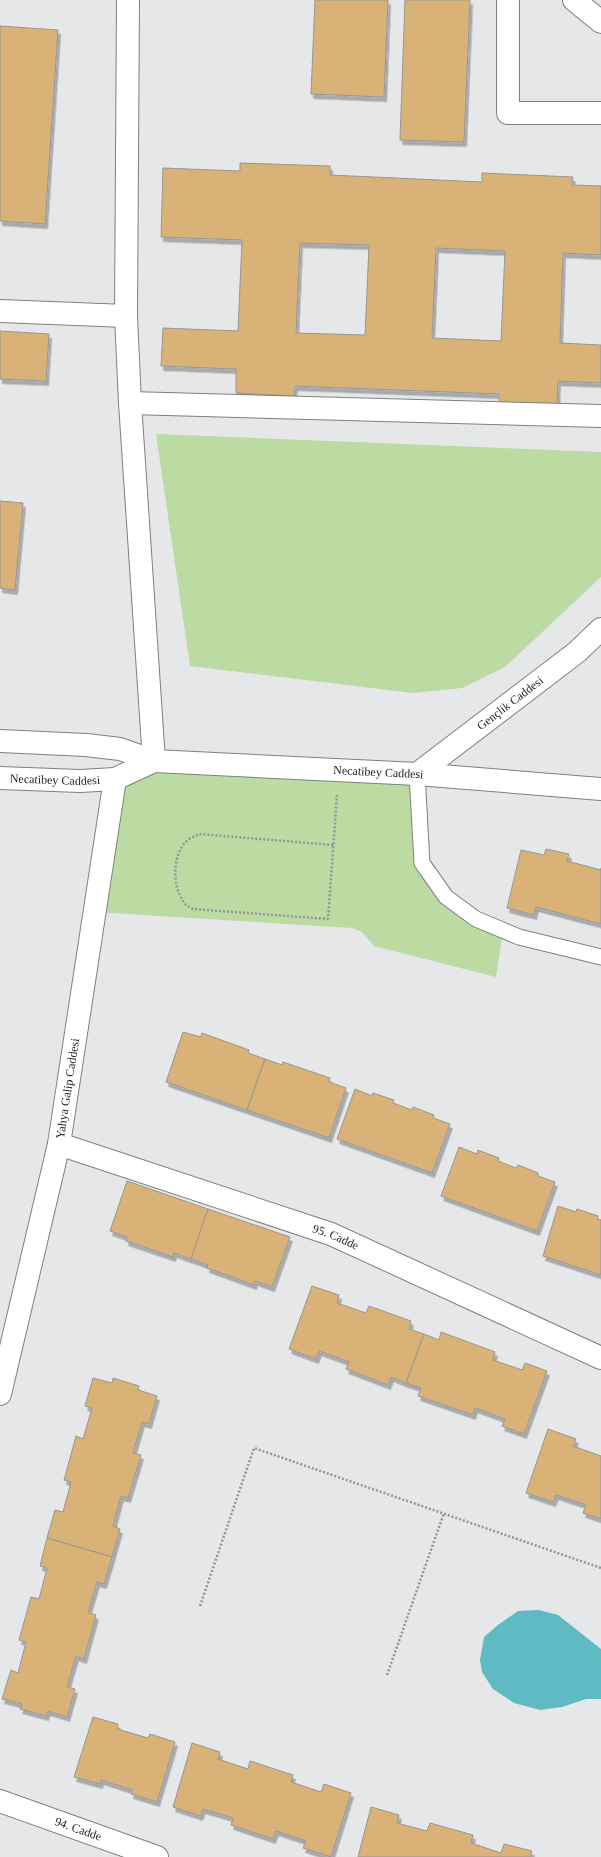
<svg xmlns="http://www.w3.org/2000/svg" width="601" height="1857" viewBox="0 0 601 1857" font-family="Georgia,serif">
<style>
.green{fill:#bcdba3}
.water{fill:#5fbac3}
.building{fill:#d8b277;stroke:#979695;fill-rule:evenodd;filter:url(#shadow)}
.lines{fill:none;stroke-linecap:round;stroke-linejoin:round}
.lane-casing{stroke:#7e8081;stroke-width:17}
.street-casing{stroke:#7e8081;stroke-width:24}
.secondary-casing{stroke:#7e8081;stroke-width:24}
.path{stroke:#939496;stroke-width:2.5;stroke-dasharray:2 2;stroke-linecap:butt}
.lane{stroke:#fff;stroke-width:15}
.street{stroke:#fff;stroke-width:22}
.secondary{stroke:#fff;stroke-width:22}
.labels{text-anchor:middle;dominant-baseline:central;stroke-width:3;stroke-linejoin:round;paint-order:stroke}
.street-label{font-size:12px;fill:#242425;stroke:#f3f4f6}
</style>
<defs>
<filter id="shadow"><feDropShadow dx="2.5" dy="4.5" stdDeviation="0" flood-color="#0004"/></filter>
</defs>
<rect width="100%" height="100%" fill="#e5e7e9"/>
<g class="green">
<polygon points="156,434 601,452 601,577 505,667 462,688 413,693 190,666"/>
<polygon points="154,761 417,774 422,863 446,897 503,930 496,977 374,946 362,932 352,928 94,912 115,779"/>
</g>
<polygon class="water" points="539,1610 558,1615 601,1649 601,1699 586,1699 562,1707 540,1710 514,1703 493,1689 482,1672 480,1660 484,1637 498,1625 518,1611"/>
<g class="building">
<polygon points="315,0 388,0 384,97 311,94"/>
<polygon points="405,0 470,0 464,142 400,140"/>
<polygon points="0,26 58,30 45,224 0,221"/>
<path d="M240 163 330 166V175L482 182V173L573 177 572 185 601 186V255L563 253 560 343 601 345V383L558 381 557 406 499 404V394L295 386 294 396 236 393V369L161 366 163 328 238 331 242 240 161 237 163 168 240 171ZM300 243 369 245 365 335 296 333ZM436 248 505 251 501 341 432 338Z"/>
<polygon points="0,331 49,334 46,381 0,379"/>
<polygon points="0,501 23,503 15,590 0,588"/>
<polygon points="546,849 569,854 567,861 601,870 601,868 601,924 536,907 534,915 507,908 521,850 544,855"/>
<polygon points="183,1032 201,1037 202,1033 249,1050 248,1053 265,1059 247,1110 166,1082"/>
<polygon points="265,1059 282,1065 283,1062 330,1078 329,1082 346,1088 329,1138 247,1110"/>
<polygon points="355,1089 372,1096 373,1093 394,1100 393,1103 412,1110 413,1107 434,1115 433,1118 450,1124 432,1173 337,1139"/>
<polygon points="459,1147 477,1154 478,1150 499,1158 498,1161 516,1168 518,1165 538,1173 538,1176 555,1182 537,1231 441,1196"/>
<polygon points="127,1181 208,1209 191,1259 174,1253 173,1257 126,1241 127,1237 110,1231"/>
<polygon points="558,1206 576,1212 577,1209 598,1216 597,1219 601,1220 601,1275 543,1256"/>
<polygon points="208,1209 290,1237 272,1287 255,1281 254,1285 207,1268 208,1265 191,1259"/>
<polygon points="312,1286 339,1295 337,1303 366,1313 369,1306 411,1321 409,1329 424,1334 406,1383 391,1377 388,1385 346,1369 349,1362 319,1351 316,1359 289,1349"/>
<polygon points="441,1332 495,1352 493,1360 522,1370 525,1363 547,1371 524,1434 502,1426 505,1419 475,1408 473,1415 418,1396 421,1388 406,1383 424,1334 439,1340"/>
<polygon points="93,1378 112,1383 113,1378 139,1386 138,1390 157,1396 149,1424 142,1422 133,1453 141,1455 128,1498 121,1496 113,1526 120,1529 112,1557 47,1538 55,1510 63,1512 71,1482 64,1480 76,1436 83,1439 92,1408 85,1406"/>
<polygon points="548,1429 576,1439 573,1446 601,1456 601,1519 583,1513 586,1505 556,1495 553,1502 526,1493"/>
<polygon points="47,1538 112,1557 104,1584 97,1582 88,1613 96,1615 84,1659 76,1656 67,1687 75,1689 67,1717 48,1711 46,1716 20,1709 22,1704 2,1699 11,1670 18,1673 26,1642 19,1640 31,1597 39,1599 47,1568 40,1566"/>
<polygon points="93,1717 118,1724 117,1729 148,1738 150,1734 175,1742 157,1802 131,1794 132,1790 101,1780 100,1784 74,1777"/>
<polygon points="192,1743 220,1752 218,1759 248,1769 250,1761 293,1775 291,1782 321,1792 324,1784 351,1793 331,1857 303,1848 306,1841 276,1831 273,1839 231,1825 233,1818 203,1809 200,1816 173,1807"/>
<polygon points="371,1807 399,1815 397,1823 427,1831 430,1823 473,1835 471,1843 501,1853 504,1844 532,1851 530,1857 358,1857"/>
</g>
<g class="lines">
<defs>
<polyline id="lane" points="417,774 422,863 446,897 476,919 519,937 601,957"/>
<g id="street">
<polyline points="128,0 126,316 130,403 154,761"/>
<polyline points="508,0 508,113 601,113"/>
<polyline points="574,0 601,22"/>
<polyline points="0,311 126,316"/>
<polyline points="130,403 601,416"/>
<path id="s1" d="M59 1144 331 1234 601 1358"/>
<path id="s2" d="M0 1801 157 1857"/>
</g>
<g id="secondary">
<path id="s3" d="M0 741 86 745 120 749 154 761 417 774 601 789"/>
<path id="s4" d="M417 774 577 652 601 629"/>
<path id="s5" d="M0 778 80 781 115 779 154 761"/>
<path id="s6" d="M0 1394 59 1144 115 779"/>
</g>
</defs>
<use href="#lane" class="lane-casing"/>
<use href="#street" class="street-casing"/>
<use href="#secondary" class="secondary-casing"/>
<g class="path">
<path d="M333 845 199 834C196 836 191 837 188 840 172 853 172 885 183 901 185 905 189 907 193 909L328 919 337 795"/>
<polyline points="200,1606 254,1448 601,1568"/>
<polyline points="387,1675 444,1513"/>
</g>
<use href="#lane" class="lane"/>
<use href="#street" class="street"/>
<use href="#secondary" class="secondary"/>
</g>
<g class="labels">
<g class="street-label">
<text stroke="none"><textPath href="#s4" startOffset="117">Gençlik Caddesi</textPath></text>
<text stroke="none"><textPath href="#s3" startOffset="381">Necatibey Caddesi</textPath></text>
<text stroke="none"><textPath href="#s5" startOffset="55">Necatibey Caddesi</textPath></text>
<text stroke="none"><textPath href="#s6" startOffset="313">Yahya Galip Caddesi</textPath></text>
<text stroke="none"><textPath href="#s1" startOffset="292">95. Cadde</textPath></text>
<text stroke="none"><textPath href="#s2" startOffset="83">94. Cadde</textPath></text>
</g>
</g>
</svg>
